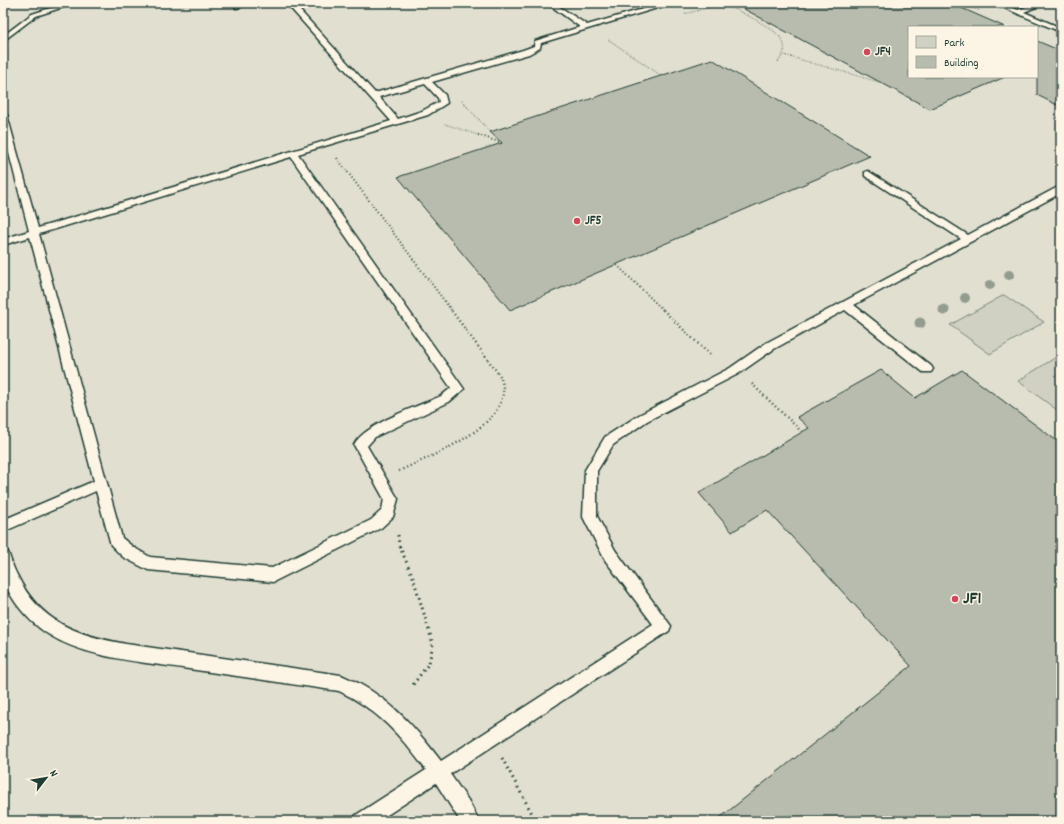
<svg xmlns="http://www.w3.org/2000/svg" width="1064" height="824" viewBox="0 0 1064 824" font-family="Dekko,sans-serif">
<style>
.built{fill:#e1dfd0;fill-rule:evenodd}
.green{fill:#d0d1c2;stroke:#78877b}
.building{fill:#b8bcae;stroke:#1f3d34}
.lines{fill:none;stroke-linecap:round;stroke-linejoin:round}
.service-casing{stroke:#1f3d34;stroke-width:3}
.path-far3{stroke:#1f3d34;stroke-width:1.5;stroke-dasharray:0.5 2;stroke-linecap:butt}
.path-far2{stroke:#1f3d34;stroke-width:2;stroke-dasharray:1 2.5;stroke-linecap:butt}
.path-far1{stroke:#1f3d34;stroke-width:2.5;stroke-dasharray:1 3;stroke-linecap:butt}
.path{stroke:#1f3d34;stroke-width:3;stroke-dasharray:1.5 4;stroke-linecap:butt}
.service{fill:#fcf5e5;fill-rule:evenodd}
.tree{fill:#929d90}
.poi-dot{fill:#d1495b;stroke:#fcf5e5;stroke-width:1.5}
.labels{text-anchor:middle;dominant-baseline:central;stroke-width:3;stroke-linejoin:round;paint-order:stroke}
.far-poi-label{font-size:13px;font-weight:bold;fill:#1f3d34;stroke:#fcf5e5;text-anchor:start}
.near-poi-label{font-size:18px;font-weight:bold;fill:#1f3d34;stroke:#fcf5e5;text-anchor:start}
</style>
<rect width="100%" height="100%" fill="#f3eede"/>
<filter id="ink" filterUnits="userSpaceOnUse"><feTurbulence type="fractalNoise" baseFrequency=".025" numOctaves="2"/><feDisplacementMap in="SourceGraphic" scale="8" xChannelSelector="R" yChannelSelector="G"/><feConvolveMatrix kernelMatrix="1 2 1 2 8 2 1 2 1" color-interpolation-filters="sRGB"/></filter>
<g filter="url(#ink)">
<path class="built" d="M3 3H1061V821H3ZM909 27H1037V77H909Z"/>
<g class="green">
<polygon points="1004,295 1044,322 990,354 950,325"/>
<polygon points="1061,354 1061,413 1018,381"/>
</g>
<g class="building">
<polygon points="733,3 950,3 1005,27 909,27 909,77 1005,77 930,109"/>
<polygon points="1037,41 1061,51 1061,107 1037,95"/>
<polygon points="712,59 870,156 510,310 398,177 502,143 490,132"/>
<polygon points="881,370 915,398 962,370 1061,444 1061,821 716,821 911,666 767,510 732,532 699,493 809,428 797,417"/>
</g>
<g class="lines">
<defs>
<g id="service">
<polygon points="13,3 3,8 3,4"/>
<polygon points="66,3 76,3 36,16 3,41 3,36 32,14"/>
<polygon points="232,3 238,3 241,7 236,8"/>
<path d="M286 3H293L375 93 523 50 534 46 535 41 580 27 547 3H554L587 25 664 3H674L541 43 540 48 529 54 432 82 445 95 447 103 428 115 298 154 464 389 449 402 375 437 367 446 398 499 393 517 381 528 273 582 148 570 123 557 111 545 96 491 3 532V520L94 481 30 237 3 245V239L29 231 3 130V113L7 115 38 228 391 121ZM425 84 438 98 439 102 422 111 398 119 379 97ZM291 157 451 388 441 396C419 406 364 424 354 445L384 499 382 510 371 520 272 568 150 557 133 547 122 538 39 234Z"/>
<polygon points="993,3 1002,3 1018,10 1036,3 1045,3 1024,12 1061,28 1061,32"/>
<path d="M868 171 968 235 1058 187 1061 186V193L854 305 931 366 933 369 931 372H923L845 310 774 349 738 374 647 421 613 445 597 471V516L615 550 671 626 669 631 450 774 468 800 479 821H460L436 783 378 821H353L356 815 426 770C401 736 377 709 339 691 289 684 239 676 189 669 144 662 87 659 48 634 29 622 10 600 3 578 1 570 3 559 3 551L8 552C11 560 13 568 17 575 40 623 77 635 126 644L341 675C386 694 412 723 441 761L653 624 605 560 583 517 585 470 605 437 639 415 730 368 766 343 961 239 865 176V172Z"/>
</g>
</defs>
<use href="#service" class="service-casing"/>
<g class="path-far3">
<path d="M724 3C738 12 777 27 783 42 787 50 782 56 778 62"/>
<polyline points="962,3 980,11"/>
<polyline points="685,14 724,3"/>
<polyline points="609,40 662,76"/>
<polyline points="784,55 879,82"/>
<polyline points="462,101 490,132"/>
<polyline points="445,124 481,136"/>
</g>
<g class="path-far2">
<polyline points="478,135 502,143"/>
<polyline points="337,158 452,311"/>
<polyline points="617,265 664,311"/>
</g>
<g class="path-far1">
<polyline points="663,310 711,356"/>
<polyline points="752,384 802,432"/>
<path d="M399 471C430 456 521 423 500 376L451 310"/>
</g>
<g class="path">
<polyline points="398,535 399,545 413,577 433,644 429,663 412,686"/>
<polyline points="502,758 536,821"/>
</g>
<use href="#service" class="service"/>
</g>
<g class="tree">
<circle cx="1009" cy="275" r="5"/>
<circle cx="990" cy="285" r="5"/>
<circle cx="965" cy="298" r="5"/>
<circle cx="944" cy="310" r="5.5"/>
<circle cx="920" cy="323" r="5.5"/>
</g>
</g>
<g class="poi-dot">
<circle cx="867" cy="52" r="4"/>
<circle cx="577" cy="221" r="4"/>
<circle cx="955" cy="599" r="4"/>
</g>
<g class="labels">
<g class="far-poi-label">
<text x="875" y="52">JF4</text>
<text x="585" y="221">JF5</text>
</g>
<g class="near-poi-label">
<text x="963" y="599">JF1</text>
</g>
</g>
<rect width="1064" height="824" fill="none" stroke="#fcf5e5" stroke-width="16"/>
<rect x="8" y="8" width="1048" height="808" fill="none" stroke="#1f3d34" stroke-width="1.5" filter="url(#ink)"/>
<rect x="908" y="26" width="130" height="52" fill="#fcf5e5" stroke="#a4ab9e"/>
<rect x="916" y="36" width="20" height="12" fill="#d0d1c2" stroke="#a4ab9e"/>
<text x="944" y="46" font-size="12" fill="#1f3d34">Park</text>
<rect x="916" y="56" width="20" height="12" fill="#b8bcae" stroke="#a4ab9e"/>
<text x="944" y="66" font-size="12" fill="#1f3d34">Building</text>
<g transform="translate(46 778) rotate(59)" stroke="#fcf5e5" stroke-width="3" paint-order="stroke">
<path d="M0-3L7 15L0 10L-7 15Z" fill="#1f3d34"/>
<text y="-6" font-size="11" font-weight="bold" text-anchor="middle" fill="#1f3d34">N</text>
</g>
</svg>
